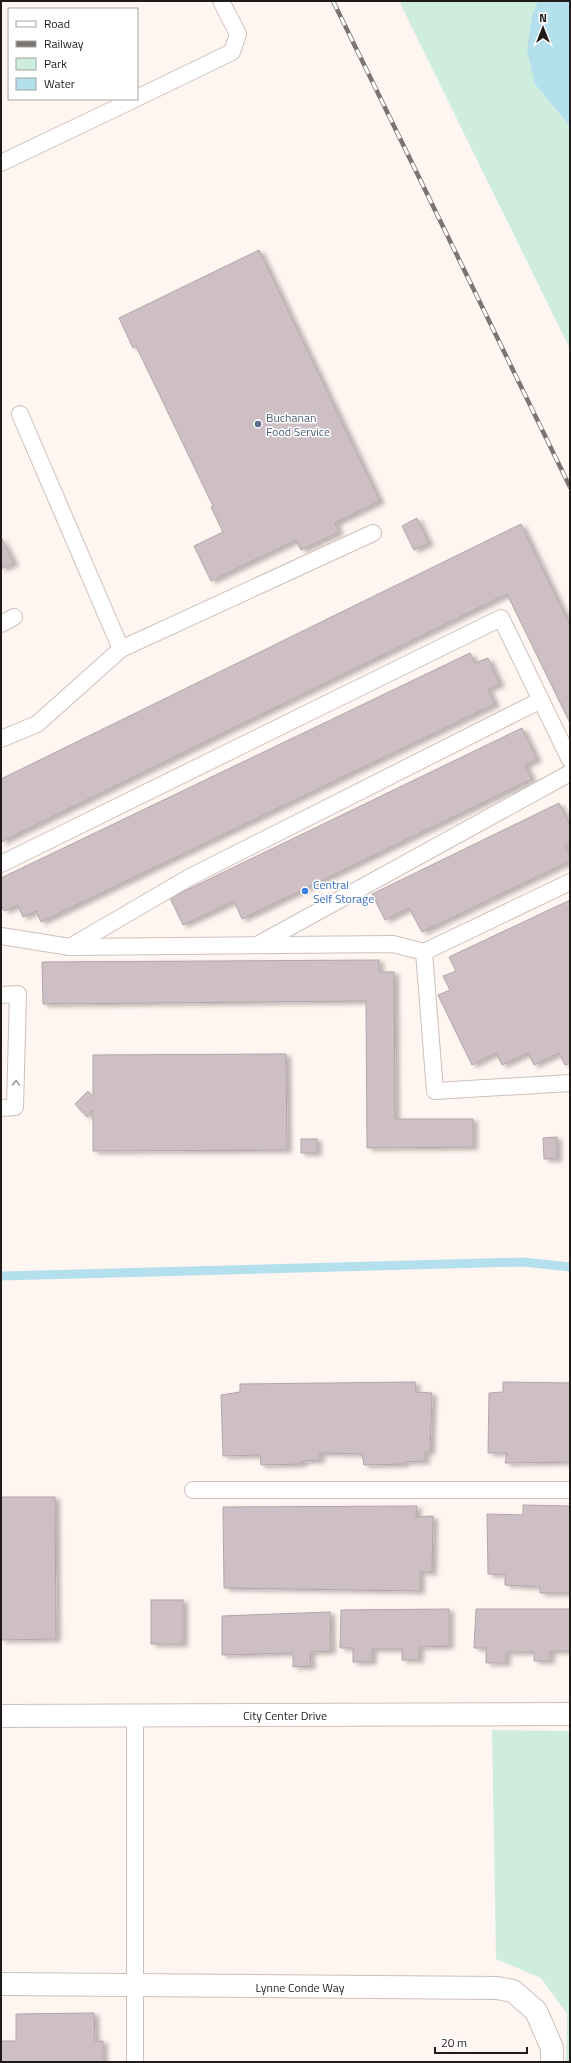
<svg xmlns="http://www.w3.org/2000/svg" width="571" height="2063" viewBox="0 0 571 2063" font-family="'Titillium Web',sans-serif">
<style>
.green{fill:#ceeddd}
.water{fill:#b4e0ed}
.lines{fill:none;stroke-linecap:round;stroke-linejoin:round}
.stream{stroke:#b4e0ed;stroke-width:9}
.building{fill:#cebfc4;stroke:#b4a5aa;filter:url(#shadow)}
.service-casing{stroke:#cec0b9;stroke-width:18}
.minor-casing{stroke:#cec0b9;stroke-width:24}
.service{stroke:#fff;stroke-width:16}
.minor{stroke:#fff;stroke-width:22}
.rail-casing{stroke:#7b7471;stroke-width:4.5}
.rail{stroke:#fff;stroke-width:3;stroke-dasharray:9;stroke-linecap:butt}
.oneway{stroke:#9b9898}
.service-dot{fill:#5c6f8a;stroke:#fff;stroke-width:1.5}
.shop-dot{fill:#3f7fe0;stroke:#fff;stroke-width:1.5}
.labels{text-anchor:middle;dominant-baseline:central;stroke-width:3;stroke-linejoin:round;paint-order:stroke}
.service-label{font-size:12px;fill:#4e5e75;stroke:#fff;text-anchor:start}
.shop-label{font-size:12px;fill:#366cbe;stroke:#fff;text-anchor:start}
.street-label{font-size:12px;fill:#201b19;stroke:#fff}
</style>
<defs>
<filter id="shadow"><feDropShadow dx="4.5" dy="2.5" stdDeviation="2" flood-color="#0004"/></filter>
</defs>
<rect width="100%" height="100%" fill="#fff5f1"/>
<g class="green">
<polygon points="399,1 570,1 570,349"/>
<polygon points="492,1730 570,1731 570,2062 566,2062 567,2014 541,1978 496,1959"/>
</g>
<polygon class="water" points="538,1 570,1 570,126 535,84 527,50 532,16"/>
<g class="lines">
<polyline class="stream" points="1,1276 523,1262 570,1267"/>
</g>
<g class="building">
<polygon points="259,250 380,501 335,523 339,532 301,550 296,540 211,581 194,546 223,532 211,507 213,506 136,346 133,348 119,318"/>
<polygon points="417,518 429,543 414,550 402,526"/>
<polygon points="521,524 570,625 570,723 507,594 1,842 1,779"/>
<polygon points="1,537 14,563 1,569"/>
<polygon points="470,653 475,663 488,658 500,684 488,689 495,704 41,922 36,911 23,917 18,905 4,911 1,904 1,878"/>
<polygon points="522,728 537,759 525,765 532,779 242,919 234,901 183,925 170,898"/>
<polygon points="559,803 570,825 570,844 565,846 570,857 570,861 422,932 409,908 385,920 372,894"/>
<polygon points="570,900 570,1063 565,1065 559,1053 534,1065 528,1053 502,1065 496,1053 472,1065 438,995 450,990 443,976 456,971 449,957"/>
<polygon points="379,960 379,972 394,972 395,1119 473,1119 473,1147 367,1148 366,1001 43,1004 42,962"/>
<polygon points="286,1054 287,1150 93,1151 93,1110 87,1117 75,1104 88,1091 93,1097 93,1055"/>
<polygon points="557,1137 557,1159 544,1159 543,1138"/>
<rect x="301" y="1139" width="16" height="14"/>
<polygon points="415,1382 416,1392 432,1393 430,1452 425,1452 425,1461 405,1462 404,1464 364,1465 362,1454 320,1453 320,1460 302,1461 302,1464 261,1465 260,1455 223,1456 221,1395 240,1392 240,1384"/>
<polygon points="503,1382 570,1383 570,1462 505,1463 507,1453 488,1453 489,1393 503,1392"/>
<polygon points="1,1497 55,1497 56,1639 1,1640"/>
<polygon points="523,1505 570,1506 570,1593 540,1593 540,1587 505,1585 505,1575 488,1574 487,1514 523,1515"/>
<polygon points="417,1506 416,1517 433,1516 432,1573 420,1571 420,1591 224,1588 223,1507"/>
<rect x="151" y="1600" width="32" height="44"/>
<polygon points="449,1609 449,1646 419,1647 419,1660 402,1660 402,1649 372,1649 372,1662 353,1662 353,1648 340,1648 341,1610"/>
<polygon points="476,1609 570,1609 570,1651 550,1651 550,1661 534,1661 534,1652 506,1652 506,1663 486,1663 486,1648 474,1648"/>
<polygon points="330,1612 331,1651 310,1652 311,1666 293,1667 293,1653 222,1655 222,1616"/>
<polygon points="94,2013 95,2041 103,2041 103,2062 1,2062 1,2041 16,2041 16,2014"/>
</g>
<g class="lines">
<defs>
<g id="service">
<polyline points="137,98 232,52 238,34 221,1"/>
<polyline points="1,163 135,99"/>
<polyline points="1,624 14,617"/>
<polyline points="121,649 373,533"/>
<polyline points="1,739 37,724 121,649 20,414"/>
<polyline points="1,864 501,618 570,760"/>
<polyline points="570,882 424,952 435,1091 570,1083"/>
<polyline points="1,936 70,947 393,944 424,952"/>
<polyline points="259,944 570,773"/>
<polyline points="70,947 190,877 541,700"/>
<polyline points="1,995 18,994 15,1107 1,1108"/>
<polyline points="193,1490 570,1490"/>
<polyline points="135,1716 135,2062"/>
</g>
<g id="minor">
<polyline points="1,1716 570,1714"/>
<polyline points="1,1984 497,1988 513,1991 536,2011 552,2048 552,2062"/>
</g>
</defs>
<use href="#service" class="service-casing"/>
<use href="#minor" class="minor-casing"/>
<use href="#service" class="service"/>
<use href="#minor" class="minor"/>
<defs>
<polyline id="rail" points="333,1 570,487"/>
</defs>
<use href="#rail" class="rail-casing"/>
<use href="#rail" class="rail"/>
</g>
<defs><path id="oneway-chevron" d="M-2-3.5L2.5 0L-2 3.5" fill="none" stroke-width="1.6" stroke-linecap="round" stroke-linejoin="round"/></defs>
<use class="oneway" href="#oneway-chevron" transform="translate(16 1083) rotate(-88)"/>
<circle class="service-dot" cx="258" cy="424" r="4"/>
<circle class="shop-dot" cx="305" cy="891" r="4"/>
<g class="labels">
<g class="service-label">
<text x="266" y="417">Buchanan<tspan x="266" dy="14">Food Service</tspan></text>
</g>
<g class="shop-label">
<text x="313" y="884">Central<tspan x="313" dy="14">Self Storage</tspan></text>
</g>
<g class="street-label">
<text x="285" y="1715">City Center Drive</text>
<text x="300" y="1987">Lynne Conde Way</text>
</g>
</g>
<rect width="571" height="2063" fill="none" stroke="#201b19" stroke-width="4"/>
<rect x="8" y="8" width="130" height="92" fill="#ffffff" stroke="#a6a4a3"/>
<rect x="16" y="21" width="20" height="6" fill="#ffffff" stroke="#a6a4a3"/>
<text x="44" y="28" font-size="12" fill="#201b19">Road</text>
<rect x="16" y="41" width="20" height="6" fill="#7b7471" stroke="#a6a4a3"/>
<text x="44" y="48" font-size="12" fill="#201b19">Railway</text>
<rect x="16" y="58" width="20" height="12" fill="#ceeddd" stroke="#a6a4a3"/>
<text x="44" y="68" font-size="12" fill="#201b19">Park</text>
<rect x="16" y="78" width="20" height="12" fill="#b4e0ed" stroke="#a6a4a3"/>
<text x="44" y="88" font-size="12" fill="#201b19">Water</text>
<g transform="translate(543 28)" stroke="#ffffff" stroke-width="3" paint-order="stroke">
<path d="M0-3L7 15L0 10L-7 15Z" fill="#201b19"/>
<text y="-6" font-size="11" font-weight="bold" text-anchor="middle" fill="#201b19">N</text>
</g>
<path d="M435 2047v6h92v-6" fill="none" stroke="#201b19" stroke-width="2"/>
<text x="441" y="2047" font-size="12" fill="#201b19" stroke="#ffffff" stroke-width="3" paint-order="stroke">20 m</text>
</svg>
